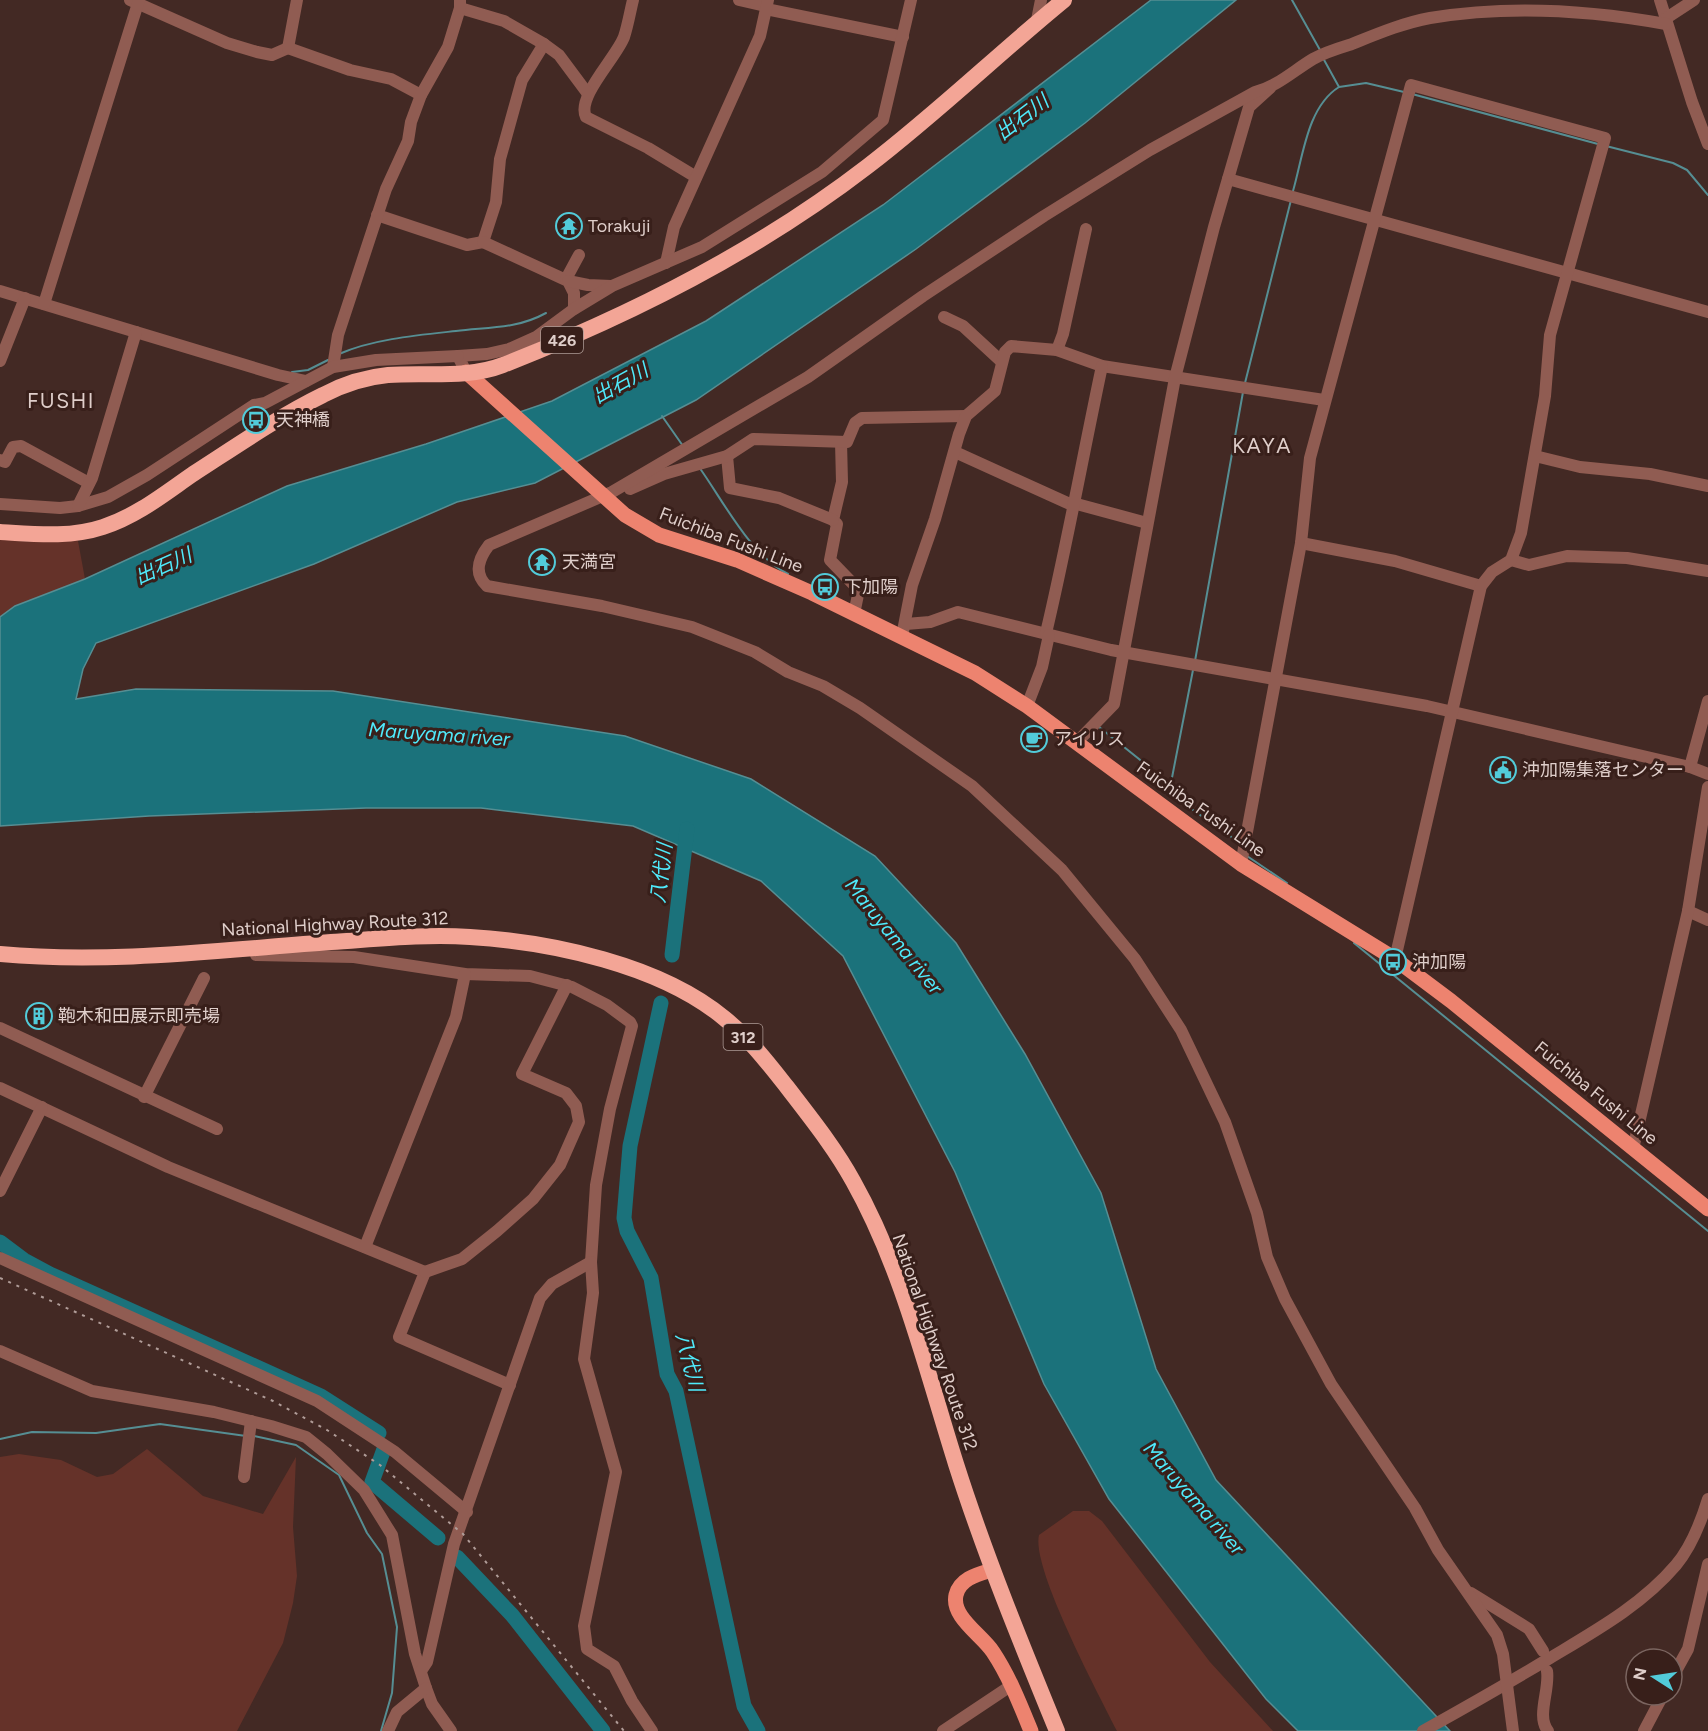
<svg xmlns="http://www.w3.org/2000/svg" width="1708" height="1731" viewBox="0 0 1708 1731" font-family="Figtree,'Noto Sans JP',sans-serif">
<style>
.green{fill:#653229}
.water{fill:#1b727b;stroke:#568e93;stroke-width:1.5}
.lines{fill:none;stroke-linecap:round;stroke-linejoin:round}
.stream{stroke:#568e93;stroke-width:2}
.river{stroke:#1b727b;stroke-width:15}
.minor{stroke:#905c52;stroke-width:12}
.major{stroke:#ed836f;stroke-width:15}
.highway{stroke:#f3a596;stroke-width:16}
.rail{stroke:#b09c98;stroke-width:2;stroke-dasharray:3 6;stroke-linecap:butt}
.labels{text-anchor:middle;dominant-baseline:central;stroke-width:6;stroke-linejoin:round;paint-order:stroke}
.shield{fill:#381f1a;stroke:#ad9a95;stroke-width:1.5}
.shield-label{font-size:16px;font-weight:bold;fill:#dfceca}
.poi-label{font-size:18px;fill:#dfceca;stroke:#381f1a;text-anchor:start}
.street-label{font-size:18px;fill:#dfceca;stroke:#381f1a}
.water-label{font-size:20px;font-style:italic;fill:#4feafb;stroke:#381f1a}
.quarter-label{font-size:21px;letter-spacing:1.5px;fill:#dfceca;stroke:#381f1a}
</style>
<rect width="100%" height="100%" fill="#432924"/>
<g class="green">
<polygon points="0,539 28,542 78,541 85,579 15,606 0,617"/>
<polygon points="147,1449 203,1496 263,1514 296,1457 293,1527 297,1576 293,1603 283,1643 237,1731 0,1731 0,1457 19,1454 61,1460 97,1477 113,1474"/>
<path d="M1073 1511H1089L1102 1521 1210 1662 1273 1731H1117C1099 1695 1031 1568 1039 1535Z"/>
</g>
<polygon class="water" points="1151,0 1236,0 1085,123 916,249 696,400 535,483 457,502 314,564 96,643 83,669 76,699 136,689 333,691 625,736 751,779 875,856 956,943 1025,1054 1101,1193 1156,1369 1216,1480 1450,1731 1298,1731 1266,1699 1109,1499 1044,1384 955,1172 843,956 761,881 633,826 481,808 366,808 149,816 0,826 0,617 15,606 85,579 287,486 426,444 552,401 706,321 883,205"/>
<g class="lines">
<g class="stream">
<polyline points="1292,0 1320,50"/>
<polyline points="1323,58 1339,87 1366,83 1404,92"/>
<polyline points="1412,94 1598,144"/>
<polyline points="1606,146 1673,163 1687,170 1708,195"/>
<path d="M1293 191C1303 157 1307 107 1339 87"/>
<path d="M339 354C373 339 419 335 456 331 489 327 517 329 546 313"/>
<polyline points="292,372 308,370 328,360"/>
<polyline points="1245,383 1291,200"/>
<polyline points="662,416 683,446"/>
<path d="M699 467C724 502 750 555 788 574"/>
<polyline points="1195,661 1243,392"/>
<polyline points="1099,727 1149,767 1146,777 1240,843"/>
<polyline points="1169,793 1193,670"/>
<polyline points="1247,856 1287,883"/>
<polyline points="1354,943 1708,1231"/>
<polyline points="254,1436 296,1445 339,1475 367,1533 382,1554 397,1627 392,1693 381,1731"/>
<polyline points="0,1439 32,1432 96,1433 160,1424 246,1436"/>
</g>
<g class="river">
<polyline points="672,955 687,829"/>
<polyline points="661,1003 630,1146 624,1218 627,1231 651,1278 667,1374 676,1391 744,1706 758,1731"/>
<polyline points="0,1242 24,1260 50,1274 321,1396 379,1433"/>
<polyline points="384,1449 372,1482 438,1538"/>
<polyline points="457,1557 512,1615 603,1731"/>
</g>
<g class="minor">
<polyline points="130,0 227,43 257,52 272,55 288,48"/>
<path d="M633 0C630 12 628 25 624 37 616 58 576 97 586 117L648 148 696 177"/>
<polyline points="739,0 766,6"/>
<polyline points="1660,0 1692,102 1708,144"/>
<polyline points="460,8 504,21 544,44"/>
<polyline points="766,9 903,37"/>
<polyline points="1665,19 1694,0"/>
<polyline points="1036,25 1041,0"/>
<polyline points="288,48 350,70 391,79 421,95"/>
<polyline points="288,48 297,0"/>
<polyline points="1228,179 1708,312"/>
<polyline points="377,215 467,245 483,242"/>
<polyline points="483,242 496,202 500,159 522,80 544,44 559,55 588,94"/>
<polyline points="483,242 568,281 574,293 574,309"/>
<polyline points="666,263 674,227 760,36 768,0"/>
<polyline points="566,279 579,255"/>
<polyline points="568,281 588,285 611,286"/>
<polyline points="0,291 278,375 306,381"/>
<polyline points="44,304 139,0"/>
<polyline points="944,317 963,326 1002,362"/>
<polyline points="1057,350 1063,334 1086,229"/>
<polyline points="0,361 25,298"/>
<polyline points="333,367 338,335 386,189 408,141 411,122 421,95 448,47 460,8 460,0"/>
<polyline points="466,372 458,356 487,354 509,349 536,337 574,309 612,286 702,247 822,172 883,120 911,0"/>
<polyline points="841,442 842,482 833,520 837,524 830,560 859,590 854,614"/>
<polyline points="955,452 1072,505"/>
<polyline points="727,456 730,488 779,498 833,520"/>
<polyline points="1535,456 1580,467 1650,474 1708,486"/>
<polyline points="0,460 5,462 13,447 21,446 89,483"/>
<polyline points="630,489 664,474 727,456 753,439 847,442 855,423 862,418 966,416"/>
<polyline points="1073,503 1147,523"/>
<polyline points="0,504 60,508 78,506 108,497 147,475 254,405 265,403 333,367 376,360 458,356"/>
<polyline points="78,506 92,478 136,332"/>
<polyline points="1301,543 1395,561 1481,586"/>
<polyline points="1511,560 1529,565 1567,556 1627,558 1708,571"/>
<polyline points="906,624 930,622 958,612 1111,650 1427,706 1690,767 1708,774"/>
<polyline points="903,631 912,585 935,519 959,434 966,416 995,391 1005,352 1011,346 1057,350 1102,366 1324,400"/>
<path d="M1046 633C1067 545 1083 455 1102 366"/>
<polyline points="1027,706 1042,667 1049,635"/>
<polyline points="1077,742 1114,704 1175,378 1214,227 1249,107 1270,88"/>
<polyline points="1690,767 1708,701"/>
<polyline points="1241,864 1301,543 1310,458 1411,85 1605,138 1550,335 1545,396 1521,533 1511,560 1492,572 1481,586 1395,959"/>
<polyline points="1688,911 1708,920"/>
<polyline points="256,955 354,957 465,974 530,976 572,987 607,1005 630,1022 632,1026 610,1109 596,1185 591,1262 593,1293 584,1359 616,1472 584,1626 587,1649 614,1666 632,1701 652,1731"/>
<polyline points="0,1028 217,1129"/>
<polyline points="0,1088 168,1167 425,1272 399,1337 510,1385"/>
<polyline points="144,1097 204,978"/>
<polyline points="1633,1149 1688,911 1708,787"/>
<polyline points="0,1191 42,1107"/>
<polyline points="365,1247 456,1017 465,974"/>
<polyline points="0,1258 317,1401 395,1452 467,1512"/>
<polyline points="425,1272 462,1259 497,1231 533,1199 560,1165 579,1122 576,1106 566,1093 522,1074 567,985"/>
<polyline points="0,1351 92,1391 214,1412 271,1426 306,1437 327,1454 364,1490 392,1535 415,1654 426,1688 432,1704 451,1731"/>
<polyline points="244,1477 251,1421"/>
<polyline points="1471,1593 1529,1629 1543,1651"/>
<polyline points="421,1671 427,1662 454,1544 540,1298 552,1284 591,1262"/>
<path d="M1547 1671C1550 1690 1536 1716 1548 1731"/>
<polyline points="1672,1678 1688,1649 1708,1564"/>
<polyline points="388,1731 397,1712 426,1688"/>
<polyline points="943,1731 1012,1685"/>
<path d="M1423 1731C1466 1707 1508 1683 1550 1658 1595 1631 1642 1605 1676 1565 1691 1547 1701 1522 1708 1499"/>
<path d="M1513 1731 1503 1654 1497 1635 1438 1550 1415 1508 1331 1384 1285 1299 1267 1257 1257 1213 1225 1122 1181 1030 1135 959 1062 870 972 786 860 708 823 686 788 672 755 652 692 627 602 606 487 586C473 573 479 558 489 545L612 492 808 377 923 296 1044 216 1150 150 1255 92C1278 86 1293 71 1313 59 1325 52 1339 48 1352 44 1377 34 1403 23 1430 18 1508 5 1589 10 1666 24"/>
<polyline points="1644,1731 1663,1695"/>
</g>
<g class="major">
<polyline points="466,372 625,515 659,535 737,560 812,593 975,673 1027,706 1241,864 1395,959 1451,1001 1708,1209"/>
<path d="M992 1570C979 1574 960 1578 956 1595 951 1617 982 1635 993 1652 1009 1676 1020 1704 1031 1731"/>
</g>
<g class="highway">
<path d="M0 532C34 534 70 538 103 527 137 516 164 494 193 474 235 447 278 417 323 395 342 385 366 377 388 375 425 372 467 379 503 365 631 315 759 250 868 166 936 114 998 54 1064 0"/>
<path d="M0 954C110 964 221 950 331 942 378 939 424 934 470 937 552 942 660 965 724 1018 748 1037 768 1063 787 1087 810 1117 835 1148 853 1181 902 1268 926 1369 956 1464 985 1555 1021 1643 1057 1731"/>
</g>
<polyline class="rail" points="0,1278 273,1401 327,1430 380,1465 463,1534 624,1731"/>
</g>
<defs>
<symbol id="temple-ring" viewBox="-11 -11 22 22"><circle r="9.5" fill="#381f1a" stroke="#52cbd9" stroke-width="1.5"/><path d="M0-6L5-2H3V0L6.5 2.5H4V6H1.5V3h-3V6H-4V2.5H-6.5L-3 0V-2H-5Z" fill="#52cbd9"/></symbol>
<symbol id="bus-ring" viewBox="-11 -11 22 22"><circle r="9.5" fill="#381f1a" stroke="#52cbd9" stroke-width="1.5"/><path d="M-5-6H5V4H4V6H2V4H-2V6H-4V4H-5ZM-3.5-4V0h7V-4ZM-3.5 1.2v1.5H-2V1.2ZM2 1.2v1.5H3.5V1.2Z" fill="#52cbd9"/></symbol>
<symbol id="cafe-ring" viewBox="-11 -11 22 22"><circle r="9.5" fill="#381f1a" stroke="#52cbd9" stroke-width="1.5"/><path d="M-5.5-4.5H6V0H3Q3 3.5 0 3.5H-2.5Q-5.5 3.5-5.5 0ZM3-3.2v2h1.7v-2ZM-6 4.5H4V6H-6Z" fill="#52cbd9"/></symbol>
<symbol id="civic-ring" viewBox="-11 -11 22 22"><circle r="9.5" fill="#381f1a" stroke="#52cbd9" stroke-width="1.5"/><path d="M-.6-6.5H3V-4.5H.6V-3L4-1V1h2V6H-6V1h2V-1L-.6-3ZM-1.2 2.5V6h2.4V2.5Z" fill="#52cbd9"/></symbol>
<symbol id="building-ring" viewBox="-11 -11 22 22"><circle r="9.5" fill="#381f1a" stroke="#52cbd9" stroke-width="1.5"/><path d="M-4-6H4V6H1V3H-1V6H-4ZM-2.5-4.3h1.7v1.8h-1.7ZM.8-4.3h1.7v1.8H.8ZM-2.5-1h1.7V.8h-1.7ZM.8-1h1.7V.8H.8Z" fill="#52cbd9"/></symbol>
</defs>
<g fill-rule="evenodd">
<use href="#temple-ring" x="554" y="211" width="30" height="30"/>
<use href="#bus-ring" x="241" y="405" width="30" height="30"/>
<use href="#temple-ring" x="527" y="547" width="30" height="30"/>
<use href="#bus-ring" x="810" y="572" width="30" height="30"/>
<use href="#cafe-ring" x="1019" y="724" width="30" height="30"/>
<use href="#civic-ring" x="1488" y="755" width="30" height="30"/>
<use href="#bus-ring" x="1378" y="947" width="30" height="30"/>
<use href="#building-ring" x="24" y="1001" width="30" height="30"/>
</g>
<g class="labels">
<g class="shield">
<rect x="541" y="327" width="42" height="26" rx="4.5"/>
<rect x="723.5" y="1024" width="39" height="26" rx="4.5"/>
</g>
<g class="shield-label">
<text x="562" y="340">426</text>
<text x="743" y="1037">312</text>
</g>
<g class="poi-label">
<text x="588" y="226">Torakuji</text>
<text x="276" y="420">天神橋</text>
<text x="562" y="562">天満宮</text>
<text x="844" y="587">下加陽</text>
<text x="1054" y="739">アイリス</text>
<text x="1522" y="770">沖加陽集落センター</text>
<text x="1412" y="962">沖加陽</text>
<text x="58" y="1016">鞄木和田展示即売場</text>
</g>
<g class="street-label">
<text transform="translate(731 540) rotate(21)">Fuichiba Fushi Line</text>
<text transform="translate(1201 809) rotate(35)">Fuichiba Fushi Line</text>
<text transform="translate(335 924) rotate(-3)">National Highway Route 312</text>
<text transform="translate(1596 1093) rotate(39)">Fuichiba Fushi Line</text>
<text transform="translate(935 1342) rotate(71)">National Highway Route 312</text>
</g>
<g class="water-label">
<text transform="translate(1022 117) rotate(-37)">出石川</text>
<text transform="translate(620 383) rotate(-29)">出石川</text>
<text transform="translate(163 566) rotate(-24)">出石川</text>
<text transform="translate(439 734) rotate(4)">Maruyama river</text>
<text transform="translate(661 873) rotate(-83)">八代川</text>
<text transform="translate(894 936) rotate(51)">Maruyama river</text>
<text transform="translate(690 1362) rotate(76)">八代川</text>
<text transform="translate(1194 1498) rotate(49)">Maruyama river</text>
</g>
<g class="quarter-label">
<text x="61" y="400">FUSHI</text>
<text x="1262" y="445">KAYA</text>
</g>
</g>
<g transform="translate(1654 1677) rotate(282)"><circle r="28" fill="#381f1a" stroke="#7b6560" stroke-width="1.5"/>
<path d="M0-4.5L10 22L0 15L-10 22Z" fill="#52cbd9"/>
<text y="-9" font-size="16" font-weight="bold" text-anchor="middle" fill="#dfceca">N</text>
</g>
</svg>
